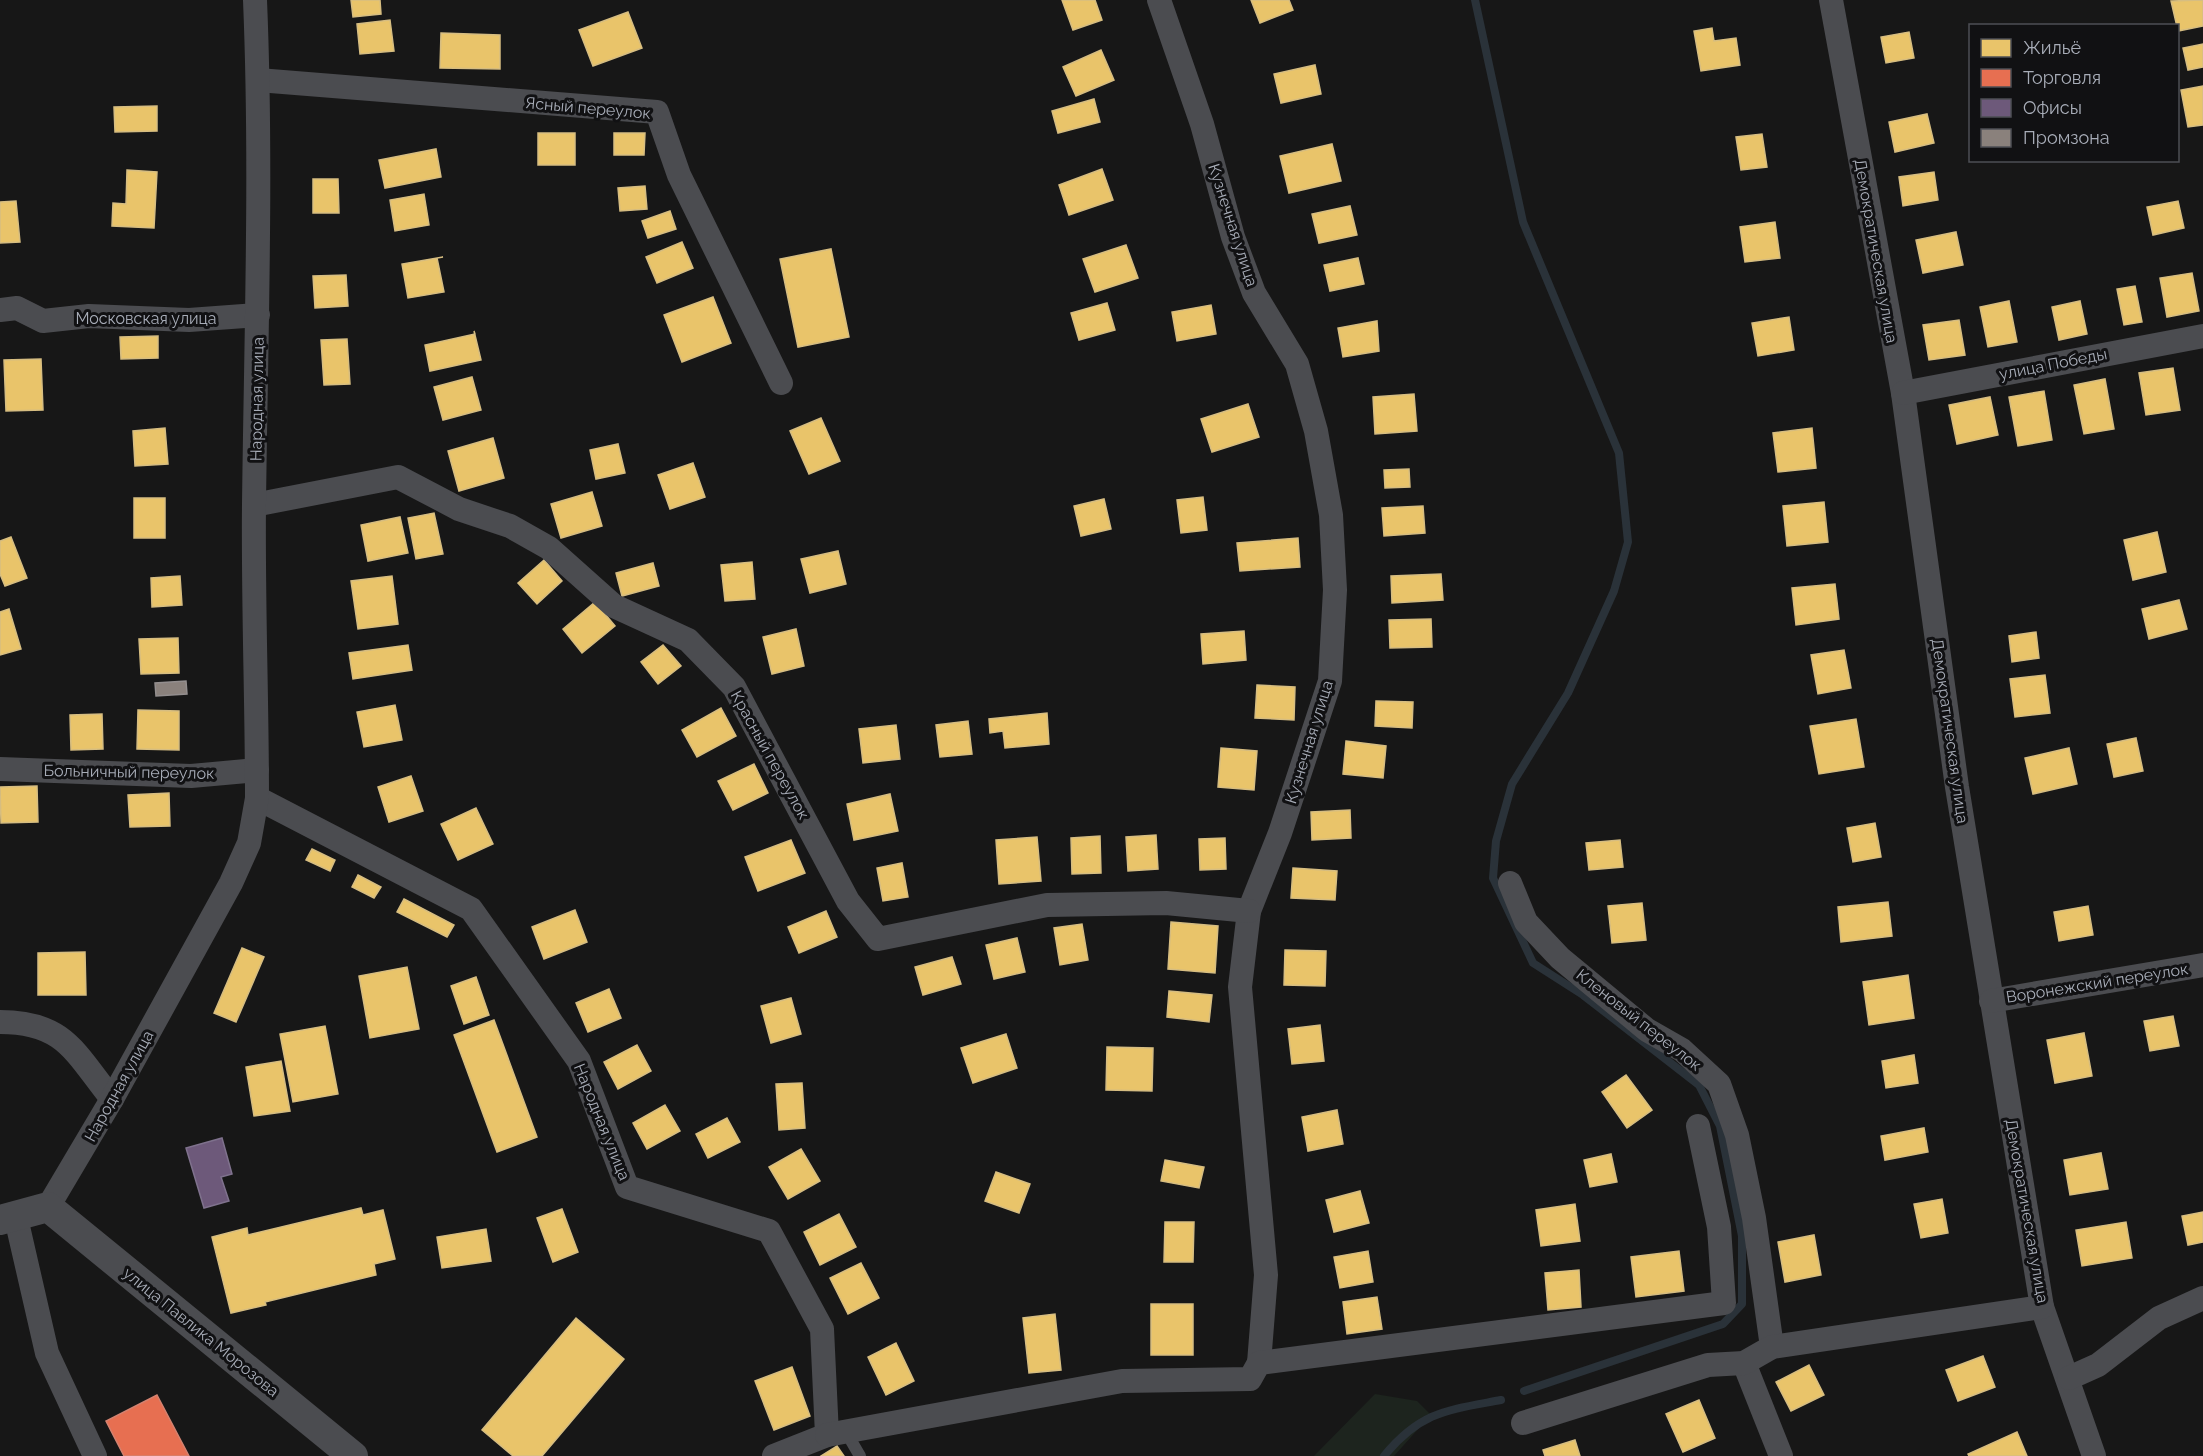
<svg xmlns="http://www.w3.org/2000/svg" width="2203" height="1456" viewBox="0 0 2203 1456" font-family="Raleway,sans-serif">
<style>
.green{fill:#1d241e}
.homes{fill:#e9c46a;stroke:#d6bd81;stroke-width:1.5}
.shops{fill:#e76f51;stroke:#d48270;stroke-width:1.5}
.offices{fill:#6d597a;stroke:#7f728d;stroke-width:1.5}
.industry{fill:#8a817c;stroke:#938e8e;stroke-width:1.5}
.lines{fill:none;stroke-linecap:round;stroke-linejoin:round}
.stream{stroke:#2a3239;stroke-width:8}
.service{stroke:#4b4c50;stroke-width:12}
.minor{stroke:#4b4c50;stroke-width:24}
.tertiary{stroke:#4b4c50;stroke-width:30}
.labels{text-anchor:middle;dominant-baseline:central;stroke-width:6;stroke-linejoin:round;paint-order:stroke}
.street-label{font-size:16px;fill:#a8adb8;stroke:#111113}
</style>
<rect width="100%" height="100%" fill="#171717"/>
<polygon class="green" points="1375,1394 1417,1401 1435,1419 1420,1427 1394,1456 1314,1456"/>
<g class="homes">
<polygon points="351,0 380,0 381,14 353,17"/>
<polygon points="1062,0 1095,0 1102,20 1073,30"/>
<polygon points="1251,0 1289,0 1293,10 1260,23"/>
<polygon points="2203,0 2203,26 2178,31 2171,1"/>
<polygon points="628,12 642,48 593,66 579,30"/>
<polygon points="390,20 394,51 360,54 357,24"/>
<polygon points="1712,28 1714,41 1736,38 1740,65 1701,71 1694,31"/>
<polygon points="1909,32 1914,58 1886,63 1881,37"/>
<polygon points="441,33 500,35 500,69 440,68"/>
<polygon points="2203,44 2203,67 2188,70 2183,48"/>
<polygon points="1101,50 1114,80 1076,96 1063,67"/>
<polygon points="1315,65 1321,94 1281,103 1274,74"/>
<polygon points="2203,86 2203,125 2188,127 2181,90"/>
<polygon points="1094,99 1100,122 1058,133 1052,111"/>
<polygon points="157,106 157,131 115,132 114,107"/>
<polygon points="1927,114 1934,143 1895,152 1889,122"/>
<rect x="538" y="133" width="37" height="32"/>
<polygon points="614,133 645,133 644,155 614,155"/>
<polygon points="1762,134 1767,167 1741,170 1736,137"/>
<polygon points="1332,144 1341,181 1289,193 1280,156"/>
<polygon points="436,149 441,177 385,188 379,160"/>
<polygon points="1102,169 1113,200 1069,215 1059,185"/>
<polygon points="127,170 157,172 154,228 112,226 113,203 126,204"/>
<polygon points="1934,172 1938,200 1903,206 1899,177"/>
<polygon points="313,179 338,179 339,213 313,213"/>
<polygon points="645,186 647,209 620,211 618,188"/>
<polygon points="424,194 429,225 395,231 390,200"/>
<polygon points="16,201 20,242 0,243 0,202"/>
<polygon points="2178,201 2184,228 2153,235 2147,207"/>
<polygon points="1350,206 1357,235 1319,243 1312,214"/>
<polygon points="670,211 676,229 648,238 642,221"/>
<polygon points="1775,222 1780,258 1745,262 1740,227"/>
<polygon points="1956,232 1963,265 1923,273 1916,240"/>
<polygon points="682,242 693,268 657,283 646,257"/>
<polygon points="1126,245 1138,278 1095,292 1083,259"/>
<polygon points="831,249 849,337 798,347 780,259"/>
<polygon points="443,257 437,258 444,292 408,298 402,264"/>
<polygon points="1358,258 1364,284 1330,291 1324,265"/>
<polygon points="2192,273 2199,311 2167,317 2160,278"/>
<polygon points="346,275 348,306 315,308 313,276"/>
<polygon points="2135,286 2142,322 2124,325 2117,289"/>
<polygon points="713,297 731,343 682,362 664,315"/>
<polygon points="2009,301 2017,342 1988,347 1980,307"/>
<polygon points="2080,301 2087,334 2059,340 2052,307"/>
<polygon points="1107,303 1115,330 1079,340 1071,313"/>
<polygon points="1211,305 1216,334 1177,341 1172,312"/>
<polygon points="1789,317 1794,350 1758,356 1752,323"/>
<polygon points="1959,320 1965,355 1929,360 1923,325"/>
<polygon points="1377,321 1379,351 1343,357 1338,328"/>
<polygon points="474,331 481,360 430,371 425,345 475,334"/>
<polygon points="158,336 158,358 121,359 120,337"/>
<polygon points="347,339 350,384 324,385 321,340"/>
<polygon points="41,359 43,410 6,411 4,360"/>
<polygon points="2173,368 2180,410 2146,415 2139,373"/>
<polygon points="472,377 481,410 443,420 434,387"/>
<polygon points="2105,379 2114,429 2084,434 2074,385"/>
<polygon points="2044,391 2052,440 2018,446 2009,397"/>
<polygon points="1414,394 1417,431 1375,434 1373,397"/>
<polygon points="1990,397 1998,435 1957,444 1949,405"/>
<polygon points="1248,404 1259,437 1212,452 1201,419"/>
<polygon points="821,418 840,461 809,474 790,431"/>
<polygon points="165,428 168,464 135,466 133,431"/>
<polygon points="1812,428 1816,468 1778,472 1773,433"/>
<polygon points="493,438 504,478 459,491 448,451"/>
<polygon points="618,444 625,473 596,479 590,450"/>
<polygon points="693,463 705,497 670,509 658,475"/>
<polygon points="1409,469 1410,487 1385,488 1384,470"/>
<polygon points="592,492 602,526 561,538 551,504"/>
<polygon points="1203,497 1207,530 1181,533 1177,500"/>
<rect x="134" y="498" width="31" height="40"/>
<polygon points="1104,499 1111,529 1081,536 1074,506"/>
<polygon points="1824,502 1828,542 1787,546 1783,506"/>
<polygon points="1423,506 1425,533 1384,536 1382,508"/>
<polygon points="434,513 443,554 416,559 408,518"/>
<polygon points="400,517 408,553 368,561 361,525"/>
<polygon points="2157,532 2166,572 2133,580 2124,540"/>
<polygon points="11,537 27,578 5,586 0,574 0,541"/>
<polygon points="1298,538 1300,567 1240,571 1237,543"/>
<polygon points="838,551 846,584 810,593 801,559"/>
<polygon points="544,560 562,581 537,604 518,583"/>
<polygon points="752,562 755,599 725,601 721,565"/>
<polygon points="653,563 659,586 622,596 616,573"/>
<polygon points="1441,574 1443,600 1392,603 1391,576"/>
<polygon points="180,576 182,605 152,607 151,578"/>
<polygon points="392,576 398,624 358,629 351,581"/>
<polygon points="1835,584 1839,619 1796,625 1792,588"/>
<polygon points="2179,600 2187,629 2149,639 2142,609"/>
<polygon points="595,602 615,626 582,653 563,629"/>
<polygon points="9,609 21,649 0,655 0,612"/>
<polygon points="1431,619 1432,647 1390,648 1389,620"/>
<polygon points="796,629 804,666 772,674 763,637"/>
<polygon points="1244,631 1246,660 1203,664 1201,634"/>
<polygon points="2036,632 2039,658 2012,662 2009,636"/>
<polygon points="178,638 179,673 141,674 139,639"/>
<polygon points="408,645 412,670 353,679 349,653"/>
<polygon points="663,645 681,666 658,684 641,662"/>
<polygon points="1844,650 1851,688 1818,694 1811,655"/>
<polygon points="2045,675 2050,713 2015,717 2010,679"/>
<polygon points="1257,685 1295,687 1294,720 1255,718"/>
<polygon points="1376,701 1413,702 1412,728 1375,726"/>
<polygon points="395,705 402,740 364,747 357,712"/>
<polygon points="721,708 736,736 697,757 682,730"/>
<polygon points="138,710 179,711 179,750 137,749"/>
<polygon points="1047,713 1049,744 1005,748 1003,731 990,733 989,719"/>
<polygon points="102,714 103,749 71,750 70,715"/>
<polygon points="1856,719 1864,767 1819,774 1810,726"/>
<polygon points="968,721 972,754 940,757 936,725"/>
<polygon points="896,725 900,759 863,763 859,729"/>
<polygon points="2136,738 2143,771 2114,777 2107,744"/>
<polygon points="1346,741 1386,746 1383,778 1343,774"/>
<polygon points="1221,748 1257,751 1254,790 1218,787"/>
<polygon points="2069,748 2077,784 2033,794 2025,758"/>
<polygon points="754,764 768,793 733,810 718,781"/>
<polygon points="411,776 423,811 389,822 378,787"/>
<polygon points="37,786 38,822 1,823 0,787"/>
<polygon points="169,793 170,826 130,827 128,795"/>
<polygon points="890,794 898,831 854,840 847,804"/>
<polygon points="476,808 493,844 458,860 441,824"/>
<polygon points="1350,810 1351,838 1312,840 1311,812"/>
<polygon points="1875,823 1881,857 1853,862 1847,828"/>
<polygon points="1156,835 1158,869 1128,871 1126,837"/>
<polygon points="1100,836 1101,873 1072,874 1071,838"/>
<polygon points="1037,837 1041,881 999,884 996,840"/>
<polygon points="1225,838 1226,869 1200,870 1199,839"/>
<polygon points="791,840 805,873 758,891 745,857"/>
<polygon points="1620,840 1623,867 1589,870 1586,843"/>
<polygon points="312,849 335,860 330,871 306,860"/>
<polygon points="902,863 908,897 883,901 877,868"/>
<polygon points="1293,868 1337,871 1335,900 1291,898"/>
<polygon points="358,875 381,887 374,898 352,887"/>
<polygon points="404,899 454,925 447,937 397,912"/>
<polygon points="1888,902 1892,936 1841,942 1838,907"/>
<polygon points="1642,903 1646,940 1612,943 1608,906"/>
<polygon points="2088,906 2093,935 2059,941 2054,912"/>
<polygon points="575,910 587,942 544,959 532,927"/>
<polygon points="826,911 837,937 799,953 788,927"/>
<polygon points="1171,922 1218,926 1215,973 1168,969"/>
<polygon points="1082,924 1088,960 1060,965 1054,928"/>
<polygon points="1017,938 1025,972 994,979 986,945"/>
<polygon points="242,948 264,957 236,1022 214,1013"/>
<polygon points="1285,950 1326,951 1325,986 1284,985"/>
<polygon points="85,952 86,995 38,995 38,953"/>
<polygon points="952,957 961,984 923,995 915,967"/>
<polygon points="407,967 419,1029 370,1038 359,976"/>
<polygon points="1908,975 1914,1018 1869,1025 1863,982"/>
<polygon points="476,977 489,1015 464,1024 451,986"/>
<polygon points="609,989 621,1018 588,1032 576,1003"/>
<polygon points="1169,991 1212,995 1209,1022 1167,1017"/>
<polygon points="791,998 801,1034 771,1043 761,1006"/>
<polygon points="2173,1016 2179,1046 2150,1051 2144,1021"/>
<polygon points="494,1020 537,1137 497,1152 454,1035"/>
<polygon points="1320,1025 1324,1061 1292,1064 1288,1029"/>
<polygon points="325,1026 338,1094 293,1102 280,1034"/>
<polygon points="2084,1033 2092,1076 2055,1083 2047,1040"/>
<polygon points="1006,1034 1017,1068 973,1083 961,1048"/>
<polygon points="637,1045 651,1071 618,1089 604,1062"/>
<polygon points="1107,1047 1153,1048 1152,1091 1106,1090"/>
<polygon points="1914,1055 1918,1083 1886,1088 1882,1061"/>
<polygon points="281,1061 290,1111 254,1116 246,1067"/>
<polygon points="1626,1075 1652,1110 1627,1128 1602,1092"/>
<polygon points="802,1083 805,1128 779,1130 776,1084"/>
<polygon points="665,1105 680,1131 647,1149 633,1123"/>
<polygon points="1337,1110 1343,1144 1308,1151 1302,1117"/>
<polygon points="727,1118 740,1142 708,1158 696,1134"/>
<polygon points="1924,1128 1928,1152 1885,1160 1881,1136"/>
<polygon points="801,1149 820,1181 788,1199 769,1167"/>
<polygon points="2101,1153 2108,1189 2070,1195 2064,1160"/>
<polygon points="1611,1154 1617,1182 1590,1187 1584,1160"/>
<polygon points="1165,1160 1204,1167 1199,1188 1161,1181"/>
<polygon points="996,1172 1030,1184 1019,1213 985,1201"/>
<polygon points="1360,1191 1369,1223 1334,1232 1326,1200"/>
<polygon points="1942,1199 1948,1233 1921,1238 1914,1204"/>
<polygon points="1575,1204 1580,1241 1541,1246 1536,1210"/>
<polygon points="361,1208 363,1215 383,1210 395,1259 374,1264 376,1275 265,1302 266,1305 231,1313 212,1237 247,1228 248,1235"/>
<polygon points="562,1209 578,1252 553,1262 537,1218"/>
<polygon points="2203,1212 2203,1242 2188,1245 2182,1216"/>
<polygon points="839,1214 856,1247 820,1265 804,1232"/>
<polygon points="1165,1222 1194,1222 1193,1262 1164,1262"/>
<polygon points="2126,1222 2132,1258 2082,1266 2076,1230"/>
<polygon points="486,1229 491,1261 442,1268 437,1237"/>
<polygon points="1814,1235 1821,1275 1785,1282 1778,1242"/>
<polygon points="1368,1251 1373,1282 1340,1288 1334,1257"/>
<polygon points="1679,1251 1684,1291 1636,1297 1631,1257"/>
<polygon points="861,1263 879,1298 848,1314 830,1278"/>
<polygon points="1579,1270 1581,1307 1548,1310 1545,1273"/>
<polygon points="1377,1297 1382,1329 1347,1334 1343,1302"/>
<rect x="1151" y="1304" width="42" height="51"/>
<polygon points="1055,1314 1061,1370 1029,1373 1023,1318"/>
<polygon points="576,1318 624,1359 542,1456 513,1456 482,1430"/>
<polygon points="896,1343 914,1381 886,1395 868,1357"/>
<polygon points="1983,1356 1995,1387 1958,1401 1946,1370"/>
<polygon points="1809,1365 1824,1395 1791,1411 1776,1382"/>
<polygon points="792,1367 810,1416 774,1430 755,1381"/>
<polygon points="1699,1400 1715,1438 1683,1452 1666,1414"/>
<polygon points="2017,1432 2027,1456 1969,1456 1968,1454"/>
<polygon points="1575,1440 1580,1456 1545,1456 1543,1450"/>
<polygon points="837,1446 844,1456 821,1456"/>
</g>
<polygon class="shops" points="157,1395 189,1456 124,1456 106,1421"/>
<polygon class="offices" points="222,1138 232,1174 221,1177 229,1201 204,1208 186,1148"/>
<polygon class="industry" points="186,681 187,694 156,696 155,683"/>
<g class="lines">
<g class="stream">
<polyline points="1475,0 1523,222 1619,453 1628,542 1614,591 1568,693 1512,784 1496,841 1493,878 1533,963 1583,995 1699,1085 1720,1126 1742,1236 1742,1304 1723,1324 1524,1391"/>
<path d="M1384 1456C1421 1411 1448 1410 1501 1400"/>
</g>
<polyline class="service" points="846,1432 860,1456"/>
<g class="minor">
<polyline points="1159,0 1202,124 1233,237 1254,293 1297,364 1316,431 1331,515 1335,590 1330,681 1280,833 1249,911 1240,987 1266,1275 1259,1363"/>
<polyline points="1831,0 1903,393 1957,787 2042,1307 2094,1456"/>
<polyline points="258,80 657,112 679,175 781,383"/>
<polyline points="0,310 17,308 43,321 89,316 189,320 258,315"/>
<polyline points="1903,393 2203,336"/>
<polyline points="254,505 398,477 459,509 510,526 549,548 614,606 688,640 734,687 848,901 878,939 1047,905 1166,903 1249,911"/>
<polyline points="0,769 191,776 257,770"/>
<polyline points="257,798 471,909 579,1061 627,1187 769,1231 822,1329 827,1435 774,1456"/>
<polyline points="1510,883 1526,922 1560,958 1647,1030 1682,1050 1719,1084 1737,1135 1754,1218 1772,1347"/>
<polyline points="1991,1001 2203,965"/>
<path d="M0 1022C65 1022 75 1053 112 1099"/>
<path d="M48 1207 112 1099 231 883 249 843 257 798C257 700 253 602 254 504 256 336 262 168 255 0"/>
<polyline points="16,1218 47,1353 95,1456"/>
<polyline points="1744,1363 1781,1456"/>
<polyline points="2069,1378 2098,1365 2159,1318 2203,1298"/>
<polyline points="1523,1423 1708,1365 1744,1363 1772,1347 2042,1307"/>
<polyline points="827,1435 1122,1381 1250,1379 1259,1363 1724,1303 1719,1227 1698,1126"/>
</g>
<polyline class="tertiary" points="0,1220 48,1207 353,1456"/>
</g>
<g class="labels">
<g class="street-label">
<text transform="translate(588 108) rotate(5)">Ясный переулок</text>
<text transform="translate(1233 225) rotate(72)">Кузнечная улица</text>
<text transform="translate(1876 251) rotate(80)">Демократическая улица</text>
<text x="146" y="318">Московская улица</text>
<text transform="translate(2053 364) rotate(-11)">улица Победы</text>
<text transform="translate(257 399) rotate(-89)">Народная улица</text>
<text transform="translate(1950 731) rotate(82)">Демократическая улица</text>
<text transform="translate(1309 742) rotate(-73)">Кузнечная улица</text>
<text transform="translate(770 755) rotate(61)">Красный переулок</text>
<text transform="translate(129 772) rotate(1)">Больничный переулок</text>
<text transform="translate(2097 983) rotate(-9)">Воронежский переулок</text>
<text transform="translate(1639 1020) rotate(38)">Кленовый переулок</text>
<text transform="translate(119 1086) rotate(-61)">Народная улица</text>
<text transform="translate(602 1122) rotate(68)">Народная улица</text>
<text transform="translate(2027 1211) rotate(80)">Демократическая улица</text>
<text transform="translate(201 1332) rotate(39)">улица Павлика Морозова</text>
</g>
</g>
<rect x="1969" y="24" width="210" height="138" fill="#111113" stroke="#4d4f55" stroke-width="1.5"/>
<rect x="1981" y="39" width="30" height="18" fill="#e9c46a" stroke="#4d4f55" stroke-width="1.5"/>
<text x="2023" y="54" font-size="18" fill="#a8adb8">Жильё</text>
<rect x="1981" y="69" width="30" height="18" fill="#e76f51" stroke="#4d4f55" stroke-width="1.5"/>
<text x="2023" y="84" font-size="18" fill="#a8adb8">Торговля</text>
<rect x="1981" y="99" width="30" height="18" fill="#6d597a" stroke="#4d4f55" stroke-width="1.5"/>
<text x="2023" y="114" font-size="18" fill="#a8adb8">Офисы</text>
<rect x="1981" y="129" width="30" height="18" fill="#8a817c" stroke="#4d4f55" stroke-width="1.5"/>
<text x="2023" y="144" font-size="18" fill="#a8adb8">Промзона</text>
</svg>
